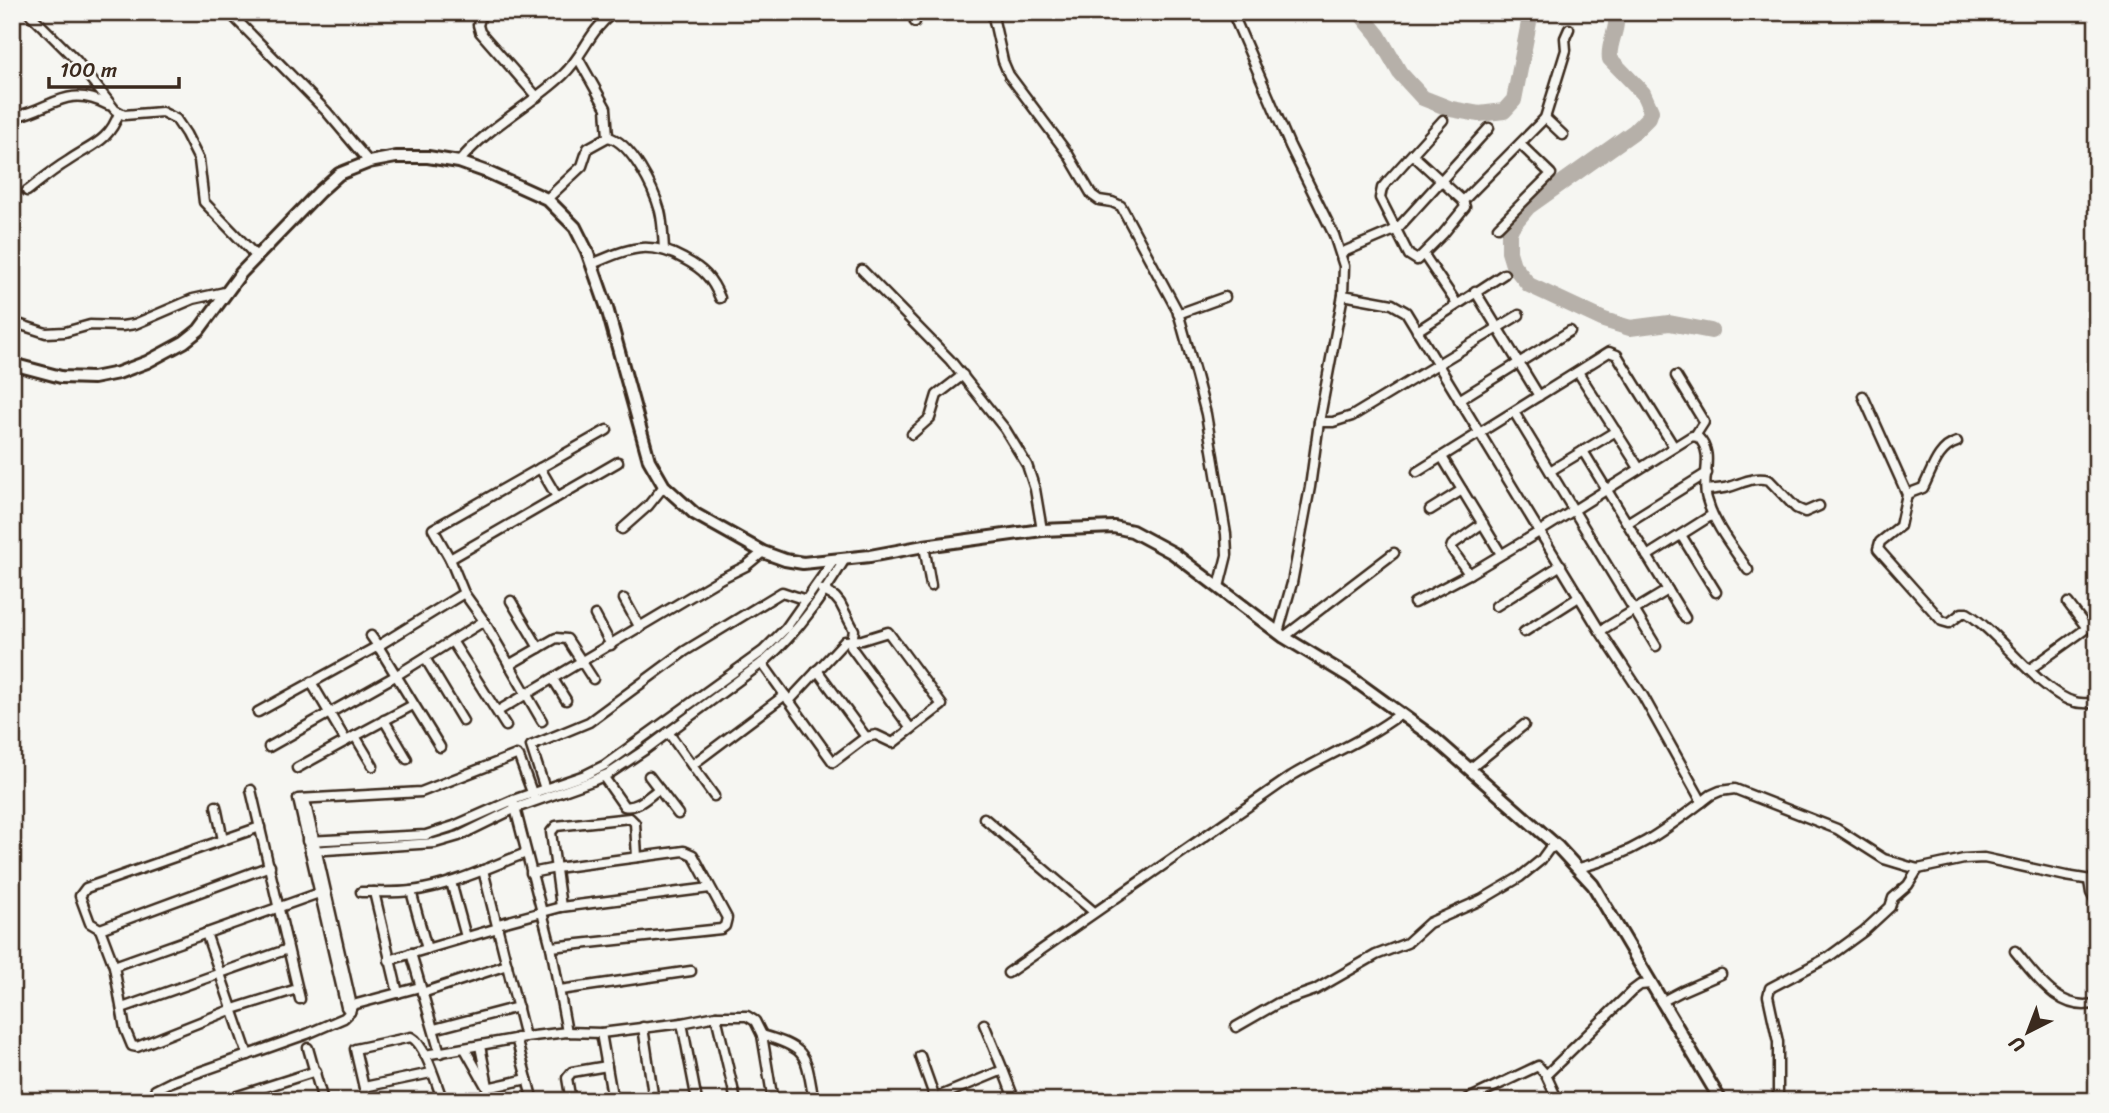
<svg xmlns="http://www.w3.org/2000/svg" width="2109" height="1113" viewBox="0 0 2109 1113" font-family="Sriracha,sans-serif">
<style>
.lines{fill:none;stroke-linecap:round;stroke-linejoin:round}
.river{stroke:#b6b0a9;stroke-width:16}
.minor-casing{stroke:#3b2a1e;stroke-width:13}
.tertiary-casing{stroke:#3b2a1e;stroke-width:16}
.minor{stroke:#f6f6f2;stroke-width:8}
.tertiary{stroke:#f6f6f2;stroke-width:10}
</style>
<rect width="100%" height="100%" fill="#f6f6f2"/>
<filter id="ink" filterUnits="userSpaceOnUse"><feTurbulence type="fractalNoise" baseFrequency=".0143" numOctaves="2"/><feDisplacementMap in="SourceGraphic" scale="14" xChannelSelector="R" yChannelSelector="G"/><feConvolveMatrix kernelMatrix="1 2 1 2 8 2 1 2 1" color-interpolation-filters="sRGB"/></filter>
<g filter="url(#ink)">
<g class="lines">
<g class="river">
<polyline points="1359,12 1378,35 1400,73 1423,98 1451,109 1479,114 1504,111 1514,100 1531,12"/>
<path d="M1615 12C1620 29 1607 43 1610 59L1643 93 1651 111 1649 117 1635 131 1528 207 1512 226 1509 233V252L1513 265 1529 285 1604 320 1630 328 1669 323 1711 331"/>
</g>
<defs>
<g id="minor">
<polyline points="28,12 76,60 115,110 124,115 162,112 176,119 186,134 199,160 204,202 257,257"/>
<polyline points="229,12 326,111 369,162"/>
<polyline points="482,12 478,25 480,32 537,97"/>
<polyline points="914,12 915,22"/>
<polyline points="992,12 1003,61 1009,75 1068,154 1092,195 1099,200 1112,202 1121,206 1178,312 1196,376 1206,414 1226,534 1227,555 1219,587"/>
<polyline points="1232,12 1290,146 1334,235 1344,266 1343,295 1319,422 1310,487 1292,583 1278,633"/>
<path d="M17 116C53 108 67 84 108 105"/>
<polyline points="1545,118 1563,135"/>
<path d="M608 137C631 142 654 189 660 211 663 223 663 236 664 249"/>
<polyline points="1413,155 1463,201 1465,207 1443,234 1417,260 1409,255 1380,198 1382,188 1387,182 1443,120"/>
<path d="M459 162C487 127 530 106 563 75 584 55 588 32 614 12"/>
<path d="M27 191C40 181 53 170 68 161 91 145 109 142 119 113"/>
<polyline points="547,199 582,166 588,148 608,137 606,108 578,58"/>
<polyline points="1463,201 1545,118 1566,50 1565,38 1569,29"/>
<polyline points="1498,227 1551,174 1520,144"/>
<polyline points="1341,253 1397,229 1489,128"/>
<polyline points="1424,255 1457,304"/>
<path d="M592 264C627 249 648 239 684 259 703 269 712 278 720 298"/>
<polyline points="862,270 950,360 1005,429 1027,465 1035,489 1042,530"/>
<polyline points="1475,291 1539,396"/>
<polyline points="1343,295 1392,304 1406,312 1600,631 1643,696 1702,802"/>
<polyline points="1178,314 1225,297"/>
<polyline points="12,322 46,333 65,332 90,325 122,326 135,324 193,299 225,292"/>
<polyline points="1417,331 1504,274"/>
<polyline points="1578,372 1639,468"/>
<polyline points="1676,376 1704,422 1695,436"/>
<path d="M1863 396 1907 494 1900 526 1880 542 1878 549 1942 621 1949 623 1962 613H1967C1998 631 2042 695 2075 702 2082 704 2090 703 2097 703"/>
<polyline points="1459,400 1570,331"/>
<polyline points="1514,412 1656,646"/>
<polyline points="1319,422 1333,422 1352,416 1519,315"/>
<polyline points="912,434 930,418 937,395 963,375"/>
<polyline points="1583,451 1685,618"/>
<polyline points="1442,457 1501,554"/>
<polyline points="540,468 557,497"/>
<polyline points="1550,471 1616,431"/>
<polyline points="1417,472 1609,352 1617,355 1674,447"/>
<path d="M1706 490C1713 489 1722 489 1729 487 1743 483 1754 476 1769 480L1796 508 1805 512 1819 506"/>
<path d="M1907 494 1923 488C1932 471 1937 448 1957 442"/>
<polyline points="1430,510 1462,490"/>
<polyline points="1627,523 1707,473"/>
<polyline points="622,529 648,506 664,486"/>
<polyline points="1681,535 1716,592"/>
<polyline points="924,546 931,586"/>
<polyline points="1647,556 1712,515"/>
<polyline points="450,559 618,462"/>
<polyline points="1469,574 1451,548 1452,545 1483,523"/>
<polyline points="822,590 835,597 840,603 854,630 851,647 911,729"/>
<polyline points="464,593 450,559 433,529 607,430"/>
<polyline points="624,599 640,628"/>
<polyline points="511,601 539,648"/>
<path d="M1414 603 1469 574 1539 532 1692 436 1698 437C1716 455 1700 478 1707 499 1714 525 1733 548 1748 570"/>
<polyline points="1496,606 1561,565"/>
<polyline points="595,615 611,645"/>
<polyline points="1600,631 1668,590"/>
<polyline points="1524,632 1579,597"/>
<polyline points="371,636 378,646 464,593 484,621 542,721"/>
<polyline points="1284,637 1394,553"/>
<polyline points="452,641 506,726"/>
<polyline points="425,658 463,721"/>
<polyline points="762,663 833,762 866,737 876,735 893,743 942,705 888,632 862,640 845,641 789,701"/>
<polyline points="509,665 556,638 567,639 593,679"/>
<polyline points="2030,669 2087,628 2068,603"/>
<polyline points="817,670 866,737"/>
<polyline points="553,679 566,700"/>
<polyline points="311,682 346,741 413,705"/>
<polyline points="498,711 720,579 746,566 763,552"/>
<polyline points="258,712 378,646 440,747"/>
<polyline points="384,720 407,759"/>
<polyline points="668,732 714,796"/>
<polyline points="355,736 373,766"/>
<polyline points="269,747 397,675 484,621"/>
<polyline points="692,765 785,695"/>
<polyline points="297,768 346,741"/>
<polyline points="1471,768 1524,725"/>
<path d="M603 776 624 806C638 809 648 796 659 789"/>
<polyline points="649,776 678,814"/>
<polyline points="545,789 531,746 589,722 685,651 782,592 806,600"/>
<polyline points="251,790 300,999"/>
<polyline points="514,804 551,947 567,1032"/>
<polyline points="216,806 223,840"/>
<polyline points="984,818 1094,912"/>
<polyline points="260,827 86,888 80,896 90,923 100,929 114,966 125,1029 132,1046 137,1047 233,1009 297,989"/>
<polyline points="307,841 426,835 454,826 513,800 585,775 605,765 763,651 786,628 834,560"/>
<path d="M310 851 435 843 459 836 516 808 592 781 610 773 646 749 766 660C799 631 823 595 845 559"/>
<path d="M1579 868C1637 853 1665 830 1711 795L1720 791 1735 789 1837 829 1884 859 1907 866 1918 869 1964 859 1984 858 2066 876 2097 881"/>
<polyline points="483,870 525,1037"/>
<polyline points="531,873 556,868 684,851 693,855 727,918 725,926 721,929 551,947"/>
<polyline points="2089,881 2091,893 2097,904"/>
<polyline points="451,882 466,937"/>
<polyline points="411,891 427,949"/>
<path d="M361 892C377 892 395 893 411 891 451 886 489 867 526 853"/>
<polyline points="374,892 398,993"/>
<polyline points="561,907 551,832 556,826 630,818 635,823 637,857"/>
<polyline points="498,924 561,907 710,888"/>
<polyline points="100,929 270,866"/>
<polyline points="206,933 248,1055"/>
<path d="M2015 951C2036 976 2060 1014 2097 1003"/>
<polyline points="411,953 440,1053"/>
<polyline points="389,960 498,928"/>
<polyline points="114,966 322,892"/>
<path d="M1008 973 1293 775C1329 754 1367 739 1400 714"/>
<polyline points="560,990 691,971"/>
<polyline points="422,993 507,965"/>
<polyline points="1661,1002 1682,991 1721,974"/>
<polyline points="349,1006 420,987"/>
<polyline points="122,1008 288,949"/>
<polyline points="350,1012 346,1007 298,799 421,792 516,755 519,757 534,798"/>
<polyline points="716,1016 736,1101"/>
<polyline points="682,1023 697,1101"/>
<polyline points="984,1024 1003,1070"/>
<polyline points="643,1027 654,1101"/>
<polyline points="1236,1027 1278,1003 1315,990 1376,955 1407,943 1429,923 1481,900 1520,877 1541,860 1549,849 1557,846"/>
<polyline points="434,1029 518,1007"/>
<polyline points="601,1033 613,1101"/>
<path d="M762 1035C810 1049 805 1055 814 1101"/>
<polyline points="516,1038 533,1101"/>
<polyline points="480,1046 491,1101"/>
<polyline points="308,1048 323,1101"/>
<polyline points="465,1049 487,1088 527,1079"/>
<polyline points="425,1055 525,1037 567,1032 601,1033 682,1023 716,1016 747,1016 755,1021 762,1035 773,1101"/>
<polyline points="920,1056 936,1101"/>
<polyline points="1546,1075 1632,991 1640,985 1651,984"/>
<polyline points="364,1087 431,1073"/>
<polyline points="152,1101 155,1090 171,1082 307,1034 344,1018 350,1012 352,1006 305,800"/>
<polyline points="222,1101 316,1071"/>
<path d="M367 1101 355 1049 411 1037C426 1045 436 1084 443 1101"/>
<polyline points="571,1101 567,1078 572,1072 607,1066"/>
<polyline points="928,1101 1003,1070 1015,1101"/>
<polyline points="1464,1101 1538,1066 1546,1075 1558,1101"/>
<polyline points="1778,1101 1778,1042 1768,996 1770,988 1827,958 1864,931 1890,907 1893,898 1908,885 1918,869"/>
</g>
<polyline id="tertiary" points="12,364 61,377 93,378 118,373 147,362 184,342 199,330 241,273 319,192 339,174 369,162 396,157 428,157 459,162 487,172 547,199 575,227 587,251 607,308 649,460 664,486 695,514 763,552 785,560 803,563 870,556 924,546 1042,530 1114,527 1132,531 1173,553 1284,637 1350,677 1434,738 1557,846 1593,885 1721,1101"/>
</defs>
<use href="#minor" class="minor-casing"/>
<use href="#tertiary" class="tertiary-casing"/>
<use href="#minor" class="minor"/>
<use href="#tertiary" class="tertiary"/>
</g>
</g>
<rect width="2109" height="1113" fill="none" stroke="#f6f6f2" stroke-width="42"/>
<rect x="21" y="21" width="2067" height="1071" fill="none" stroke="#3b2a1e" stroke-width="2.5" filter="url(#ink)"/>
<g transform="translate(2028 1032) rotate(222)" stroke="#f6f6f2" stroke-width="5" paint-order="stroke">
<path d="M0-5L12 26L0 18L-12 26Z" fill="#3b2a1e"/>
<text y="-10" font-size="19" font-weight="bold" text-anchor="middle" fill="#3b2a1e">U</text>
</g>
<path d="M49 77v10h130v-10" fill="none" stroke="#3b2a1e" stroke-width="3.5"/>
<text x="60" y="77" font-size="21" fill="#3b2a1e" stroke="#f6f6f2" stroke-width="5" paint-order="stroke">100 m</text>
</svg>
